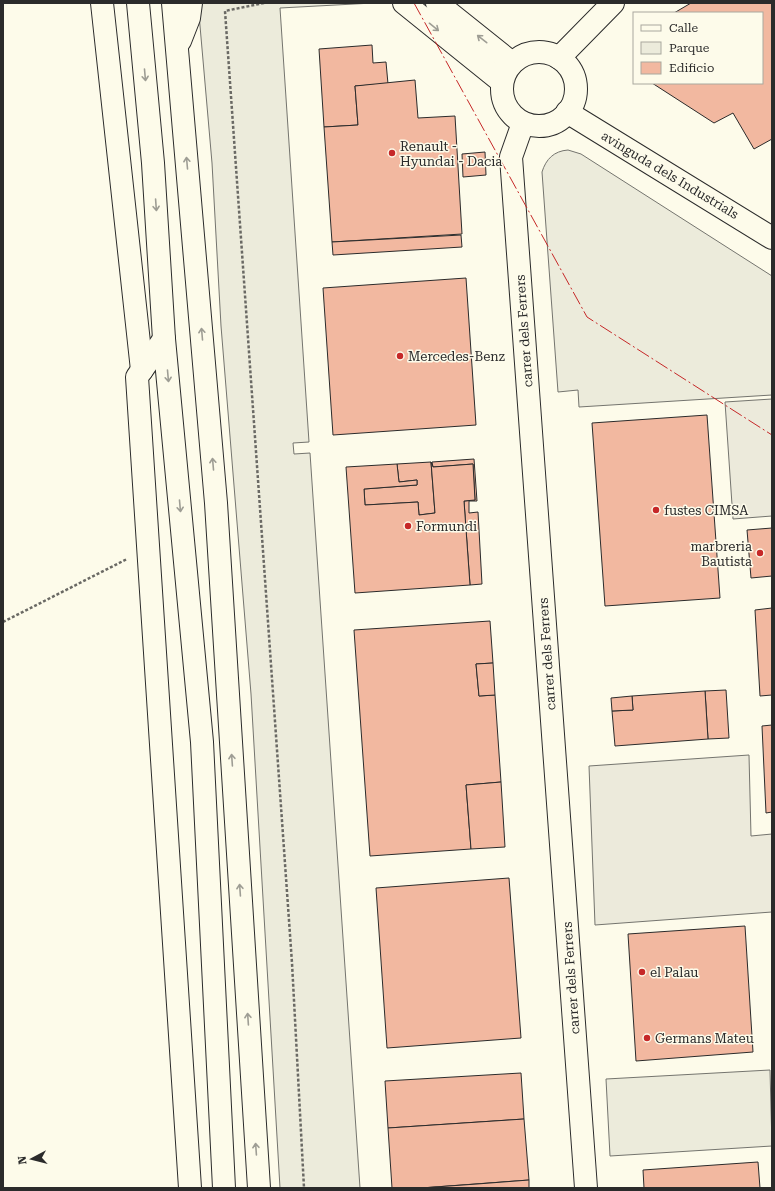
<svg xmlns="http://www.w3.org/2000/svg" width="775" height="1191" viewBox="0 0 775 1191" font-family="'Roboto Serif',serif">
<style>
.green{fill:#ecebdb;stroke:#74746e}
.parking{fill:#eceadb;stroke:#74746e}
.building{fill:#f2b8a0;stroke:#2b2b2b}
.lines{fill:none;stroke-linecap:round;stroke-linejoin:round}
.minor-casing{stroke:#2b2b2b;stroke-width:24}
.highway-casing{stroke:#2b2b2b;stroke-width:24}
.path{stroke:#6a6964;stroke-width:2.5;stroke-dasharray:3 2;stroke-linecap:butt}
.minor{stroke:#fdfbea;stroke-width:22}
.highway{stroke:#fdfbea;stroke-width:22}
.power{stroke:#c62828;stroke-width:1;stroke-dasharray:14 3 2 3;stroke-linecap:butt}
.oneway{stroke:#9e9d94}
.poi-dot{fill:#c62828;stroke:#fdfbea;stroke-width:1.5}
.labels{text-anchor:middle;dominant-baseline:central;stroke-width:3;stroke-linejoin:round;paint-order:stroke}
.poi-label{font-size:13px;fill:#2b2b2b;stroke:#fdfbea;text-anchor:start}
.street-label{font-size:13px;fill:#2b2b2b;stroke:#fdfbea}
</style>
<rect width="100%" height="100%" fill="#fdfbea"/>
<g class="green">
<polygon points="198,3 373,3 280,8 309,442 293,443 294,454 310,453 360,1188 280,1188 251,694 221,326 212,163"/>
<path d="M568 150 581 154 772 276V395L579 407 578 390 558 392 542 172C546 159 554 151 568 150Z"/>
<polygon points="770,1070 772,1146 610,1156 606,1079"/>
</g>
<g class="parking">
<polygon points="772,399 772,516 733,519 725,402"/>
<polygon points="749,755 751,836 772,834 772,912 595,925 589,766"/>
</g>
<g class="building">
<polygon points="691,3 772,3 772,139 754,149 733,113 714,123 652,83 762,83 762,13 674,13"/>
<polygon points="372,45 373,63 386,62 388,84 355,86 358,125 324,127 319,49"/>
<polygon points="415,80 418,118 455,116 462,234 332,242 324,127 358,125 355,86"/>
<polygon points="485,152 486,175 463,177 462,154"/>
<polygon points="461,235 462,247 333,255 332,242"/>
<polygon points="466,278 476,425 333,435 323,288"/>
<polygon points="707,415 720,598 605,606 592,423"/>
<polygon points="474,459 477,501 469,501 469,513 478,512 482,584 470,585 464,501 475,500 473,464 433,467 432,462"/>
<polygon points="431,462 435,513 419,515 418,502 365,505 364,489 417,485 417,480 399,482 397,464"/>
<polygon points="431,462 433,467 473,464 475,500 464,501 470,585 355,593 346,467 397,464 399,482 417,480 417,485 364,489 365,505 418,502 419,515 435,513"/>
<polygon points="772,528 772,576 751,578 747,530"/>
<polygon points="772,608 772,695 760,696 755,610"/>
<polygon points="490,621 493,663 476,664 479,696 495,695 501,782 466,785 471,849 370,856 354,630"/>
<polygon points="493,663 495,695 479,696 476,664"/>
<polygon points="726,690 729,738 708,739 705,691"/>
<polygon points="705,691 708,739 615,746 612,711 633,710 632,696"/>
<polygon points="632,696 633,710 612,711 611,698"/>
<polygon points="772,725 772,812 766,813 762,726"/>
<polygon points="501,782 505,847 471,849 466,785"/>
<polygon points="509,878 521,1038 387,1048 376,888"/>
<polygon points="745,926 753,1052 636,1061 628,934"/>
<polygon points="521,1073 524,1119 388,1128 385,1081"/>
<polygon points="524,1119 529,1180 421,1188 392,1188 388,1128"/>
<polygon points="758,1162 760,1188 644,1188 643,1170"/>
<polygon points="529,1180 529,1188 421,1188 477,1184"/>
</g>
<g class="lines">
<defs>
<g id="minor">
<polyline points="102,3 142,370"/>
<polyline points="404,3 502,82"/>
<polyline points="437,3 512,63"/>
<circle cx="539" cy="89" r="37"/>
<polyline points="559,58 613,3"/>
<polyline points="567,112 772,238"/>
<polyline points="523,123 511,157 586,1188"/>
<polyline points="164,339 137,377 190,1188"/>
</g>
<g id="highway">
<polyline points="138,3 153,163 164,339 202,742 224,1188"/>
<polyline points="173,3 216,503 259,1188"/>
<polyline points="180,41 189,18 191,3"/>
</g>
</defs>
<use href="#minor" class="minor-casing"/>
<use href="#highway" class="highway-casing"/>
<g class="path">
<polyline points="264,3 225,11 292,963 304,1188"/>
<polyline points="3,622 127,559"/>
</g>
<use href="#minor" class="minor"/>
<use href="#highway" class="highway"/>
<polyline class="power" points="414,3 587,317 772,435"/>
</g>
<defs><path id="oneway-shaft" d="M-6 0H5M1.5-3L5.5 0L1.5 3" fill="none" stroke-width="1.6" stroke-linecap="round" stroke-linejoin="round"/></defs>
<g class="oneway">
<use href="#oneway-shaft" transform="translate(434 27) rotate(39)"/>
<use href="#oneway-shaft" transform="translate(482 39) rotate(-142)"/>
<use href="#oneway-shaft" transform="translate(145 75) rotate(85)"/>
<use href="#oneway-shaft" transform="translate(187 163) rotate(-95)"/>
<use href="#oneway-shaft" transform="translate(156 205) rotate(86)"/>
<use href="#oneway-shaft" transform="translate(202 334) rotate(-95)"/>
<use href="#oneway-shaft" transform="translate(168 376) rotate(85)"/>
<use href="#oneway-shaft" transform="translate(213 464) rotate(-95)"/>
<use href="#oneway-shaft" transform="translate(180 506) rotate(85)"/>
<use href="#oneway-shaft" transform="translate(232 760) rotate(-94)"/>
<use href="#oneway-shaft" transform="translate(240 890) rotate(-94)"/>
<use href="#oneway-shaft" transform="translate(248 1019) rotate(-94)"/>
<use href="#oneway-shaft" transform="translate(256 1149) rotate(-94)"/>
</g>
<g class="poi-dot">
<circle cx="392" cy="153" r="4"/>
<circle cx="400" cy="356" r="4"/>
<circle cx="656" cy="510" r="4"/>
<circle cx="408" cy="526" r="4"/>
<circle cx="760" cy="553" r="4"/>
<circle cx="642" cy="972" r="4"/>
<circle cx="647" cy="1038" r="4"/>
</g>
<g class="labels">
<g class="poi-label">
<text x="400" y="146">Renault -<tspan x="400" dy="15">Hyundai - Dacia</tspan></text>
<text x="408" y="356">Mercedes-Benz</text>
<text x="664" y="510">fustes CIMSA</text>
<text x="416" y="526">Formundi</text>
<text x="752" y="546" text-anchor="end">marbreria<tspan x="752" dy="15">Bautista</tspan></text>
<text x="650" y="972">el Palau</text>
<text x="655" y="1038">Germans Mateu</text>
</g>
<g class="street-label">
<text transform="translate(670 175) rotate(31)">avinguda dels Industrials</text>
<text transform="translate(524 331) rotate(-94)">carrer dels Ferrers</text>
<text transform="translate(547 654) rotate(-94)">carrer dels Ferrers</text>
<text transform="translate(571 978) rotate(-94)">carrer dels Ferrers</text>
</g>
</g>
<rect width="775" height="1191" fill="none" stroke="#2b2b2b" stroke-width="8"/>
<rect x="633" y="12" width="130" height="72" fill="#fdfbea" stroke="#a9a89e"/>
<rect x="641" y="25" width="20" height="6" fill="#fdfbea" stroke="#a9a89e"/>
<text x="669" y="32" font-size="12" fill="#2b2b2b">Calle</text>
<rect x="641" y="42" width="20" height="12" fill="#ecebdb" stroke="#a9a89e"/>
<text x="669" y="52" font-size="12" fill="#2b2b2b">Parque</text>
<rect x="641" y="62" width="20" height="12" fill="#f2b8a0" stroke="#a9a89e"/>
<text x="669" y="72" font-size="12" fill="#2b2b2b">Edificio</text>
<g transform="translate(32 1159) rotate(263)" stroke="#fdfbea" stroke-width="3" paint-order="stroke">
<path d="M0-3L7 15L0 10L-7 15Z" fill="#2b2b2b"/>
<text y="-6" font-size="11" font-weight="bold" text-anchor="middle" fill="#2b2b2b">N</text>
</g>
</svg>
